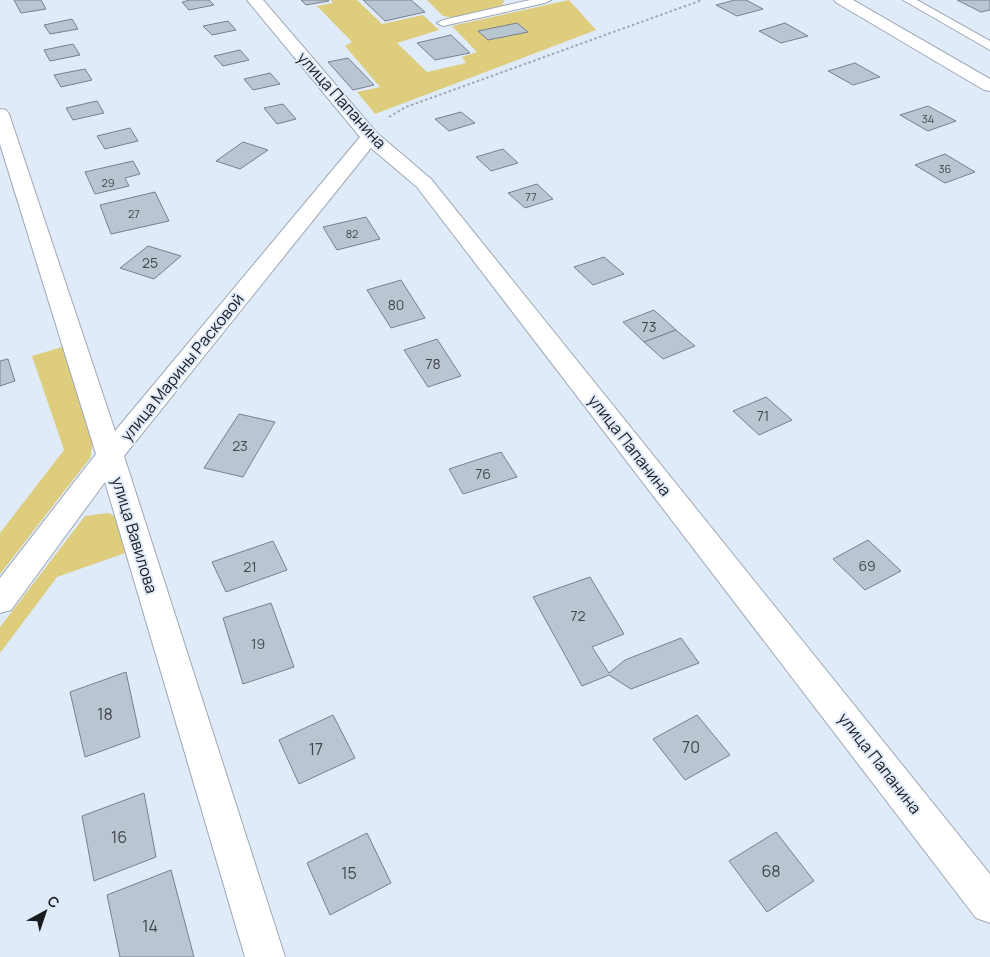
<svg xmlns="http://www.w3.org/2000/svg" width="990" height="957" viewBox="0 0 990 957" font-family="Manrope,sans-serif">
<style>
.green{fill:#dfcd7e}
.building{fill:#bac5d2;stroke:#77818d}
.lines{fill:none;stroke-linecap:round;stroke-linejoin:round}
.service-casing{stroke:#9ea8b5;stroke-width:2}
.minor-casing{stroke:#9ea8b5;stroke-width:2}
.tertiary-casing{stroke:#9ea8b5;stroke-width:2}
.path{stroke:#9ea7b2;stroke-width:2;stroke-dasharray:2.5 2.5;stroke-linecap:butt}
.service{fill:#fff;fill-rule:evenodd}
.minor{fill:#fff;fill-rule:evenodd}
.tertiary{fill:#fff;fill-rule:evenodd}
.labels{text-anchor:middle;dominant-baseline:central;stroke-width:4;stroke-linejoin:round;paint-order:stroke}
.far-number-label{font-size:11px;fill:#41464d}
.number-label{font-size:14px;fill:#41464d}
.street-label{font-size:16px;fill:#191c21;stroke:#e0ebf9}
.near-number-label{font-size:16px;fill:#41464d}
</style>
<rect width="100%" height="100%" fill="#e0ebf9"/>
<g class="green">
<polygon points="331,0 357,0 382,24 423,15 439,30 397,43 427,72 466,63 462,57 477,52 452,26 569,0 596,30 375,114 357,92 380,87 345,46 352,42 317,6 333,3"/>
<polygon points="427,0 503,0 504,1 502,7 455,18 443,16"/>
<polygon points="62,347 91,432 93,444 90,458 0,574 0,533 64,450 32,356"/>
<polygon points="108,513 115,516 128,552 57,577 0,653 0,627 85,516"/>
</g>
<g class="building">
<polygon points="14,0 41,0 46,9 21,13"/>
<polygon points="190,0 209,0 214,5 189,10 182,2"/>
<polygon points="301,0 328,0 329,1 306,5"/>
<polygon points="363,0 411,0 425,12 385,21"/>
<polygon points="735,0 746,0 763,9 737,16 716,5"/>
<polygon points="957,0 988,0 990,1 990,10 981,12"/>
<polygon points="72,19 78,29 50,34 44,25"/>
<polygon points="228,21 236,30 212,35 203,26"/>
<polygon points="517,23 528,32 488,40 478,31"/>
<polygon points="785,23 808,36 781,43 759,31"/>
<polygon points="451,35 470,53 435,60 417,43"/>
<polygon points="73,44 80,55 50,61 44,50"/>
<polygon points="240,50 249,60 223,66 214,56"/>
<polygon points="348,58 374,85 353,90 328,62"/>
<polygon points="855,63 880,77 853,85 828,71"/>
<polygon points="85,69 92,80 61,87 54,75"/>
<polygon points="270,73 280,84 253,90 244,79"/>
<polygon points="97,101 104,113 73,120 66,108"/>
<polygon points="283,104 296,119 277,124 264,108"/>
<polygon points="928,106 956,121 928,131 900,115"/>
<polygon points="461,112 475,123 449,131 435,119"/>
<polygon points="130,128 138,141 105,149 97,136"/>
<polygon points="243,142 268,150 240,169 216,161"/>
<polygon points="503,149 518,163 491,171 476,157"/>
<polygon points="945,154 975,172 945,183 915,165"/>
<polygon points="133,161 140,174 125,178 129,186 95,194 85,172"/>
<polygon points="537,184 553,199 525,208 508,193"/>
<polygon points="155,192 169,221 111,234 100,205"/>
<polygon points="366,217 380,239 337,250 323,227"/>
<polygon points="148,246 181,256 154,279 120,268"/>
<polygon points="604,257 624,274 593,285 574,267"/>
<polygon points="401,280 425,318 391,328 367,290"/>
<polygon points="654,310 676,330 644,342 623,322"/>
<polygon points="676,330 695,346 663,359 644,342"/>
<polygon points="437,339 461,376 428,387 404,350"/>
<polygon points="8,359 15,381 0,386 0,361"/>
<polygon points="766,397 792,420 759,435 733,411"/>
<polygon points="239,414 275,422 243,477 204,468"/>
<polygon points="501,452 517,477 463,494 449,469"/>
<polygon points="868,540 901,571 865,590 833,559"/>
<polygon points="273,541 287,570 226,592 212,562"/>
<polygon points="590,577 624,634 592,647 609,673 625,660 681,638 699,663 631,689 609,675 582,686 533,597"/>
<polygon points="271,603 294,667 243,684 223,618"/>
<polygon points="126,672 140,737 85,757 70,692"/>
<polygon points="333,715 355,758 299,784 279,740"/>
<polygon points="697,715 730,755 685,780 653,739"/>
<polygon points="144,793 156,857 94,881 82,816"/>
<polygon points="776,832 814,881 767,912 729,861"/>
<polygon points="367,833 391,883 330,915 307,863"/>
<polygon points="171,870 194,957 120,957 107,895"/>
</g>
<g class="lines">
<defs>
<g id="service">
<polygon points="530,0 551,0 545,3 443,26 437,23 443,20"/>
<polygon points="903,0 917,0 990,41 990,50"/>
</g>
<polygon id="minor" points="247,0 263,0 377,133 431,179 990,874 990,923 976,918 417,187 371,148 124,456 285,957 245,957 105,482 11,610 0,613 0,578 96,454 0,144 0,109 6,110 9,114 115,431 360,137"/>
<polygon id="tertiary" points="834,0 853,0 990,79 990,91 984,90 837,3"/>
</defs>
<use href="#service" class="service-casing"/>
<use href="#minor" class="minor-casing"/>
<use href="#tertiary" class="tertiary-casing"/>
<polyline class="path" points="389,117 406,107 702,0"/>
<use href="#service" class="service"/>
<use href="#minor" class="minor"/>
<use href="#tertiary" class="tertiary"/>
</g>
<g class="labels">
<g class="far-number-label">
<text x="928" y="118">34</text>
<text x="945" y="168">36</text>
<text x="108" y="182">29</text>
<text x="531" y="196">77</text>
<text x="134" y="213">27</text>
<text x="352" y="233">82</text>
</g>
<g class="number-label">
<text x="150" y="262">25</text>
<text x="396" y="304">80</text>
<text x="649" y="326">73</text>
<text x="433" y="363">78</text>
<text x="763" y="415">71</text>
<text x="240" y="445">23</text>
<text x="483" y="473">76</text>
<text x="867" y="565">69</text>
<text x="250" y="566">21</text>
<text x="578" y="615">72</text>
<text x="258" y="643">19</text>
</g>
<g class="street-label">
<text transform="translate(342 100) rotate(48)">улица Папанина</text>
<text transform="translate(182 367) rotate(-51)">улица Марины Расковой</text>
<text transform="translate(630 445) rotate(52)">улица Папанина</text>
<text transform="translate(135 535) rotate(73)">улица Вавилова</text>
<text transform="translate(880 763) rotate(52)">улица Папанина</text>
</g>
<g class="near-number-label">
<text x="105" y="714">18</text>
<text x="691" y="747">70</text>
<text x="316" y="749">17</text>
<text x="119" y="837">16</text>
<text x="771" y="871">68</text>
<text x="349" y="873">15</text>
<text x="150" y="926">14</text>
</g>
</g>
<g transform="translate(45 912) rotate(40)" stroke="#e0ebf9" stroke-width="4" paint-order="stroke">
<path d="M0-4L9 19L0 12L-9 19Z" fill="#191c21"/>
<text y="-8" font-size="14" font-weight="bold" text-anchor="middle" fill="#191c21">С</text>
</g>
</svg>
